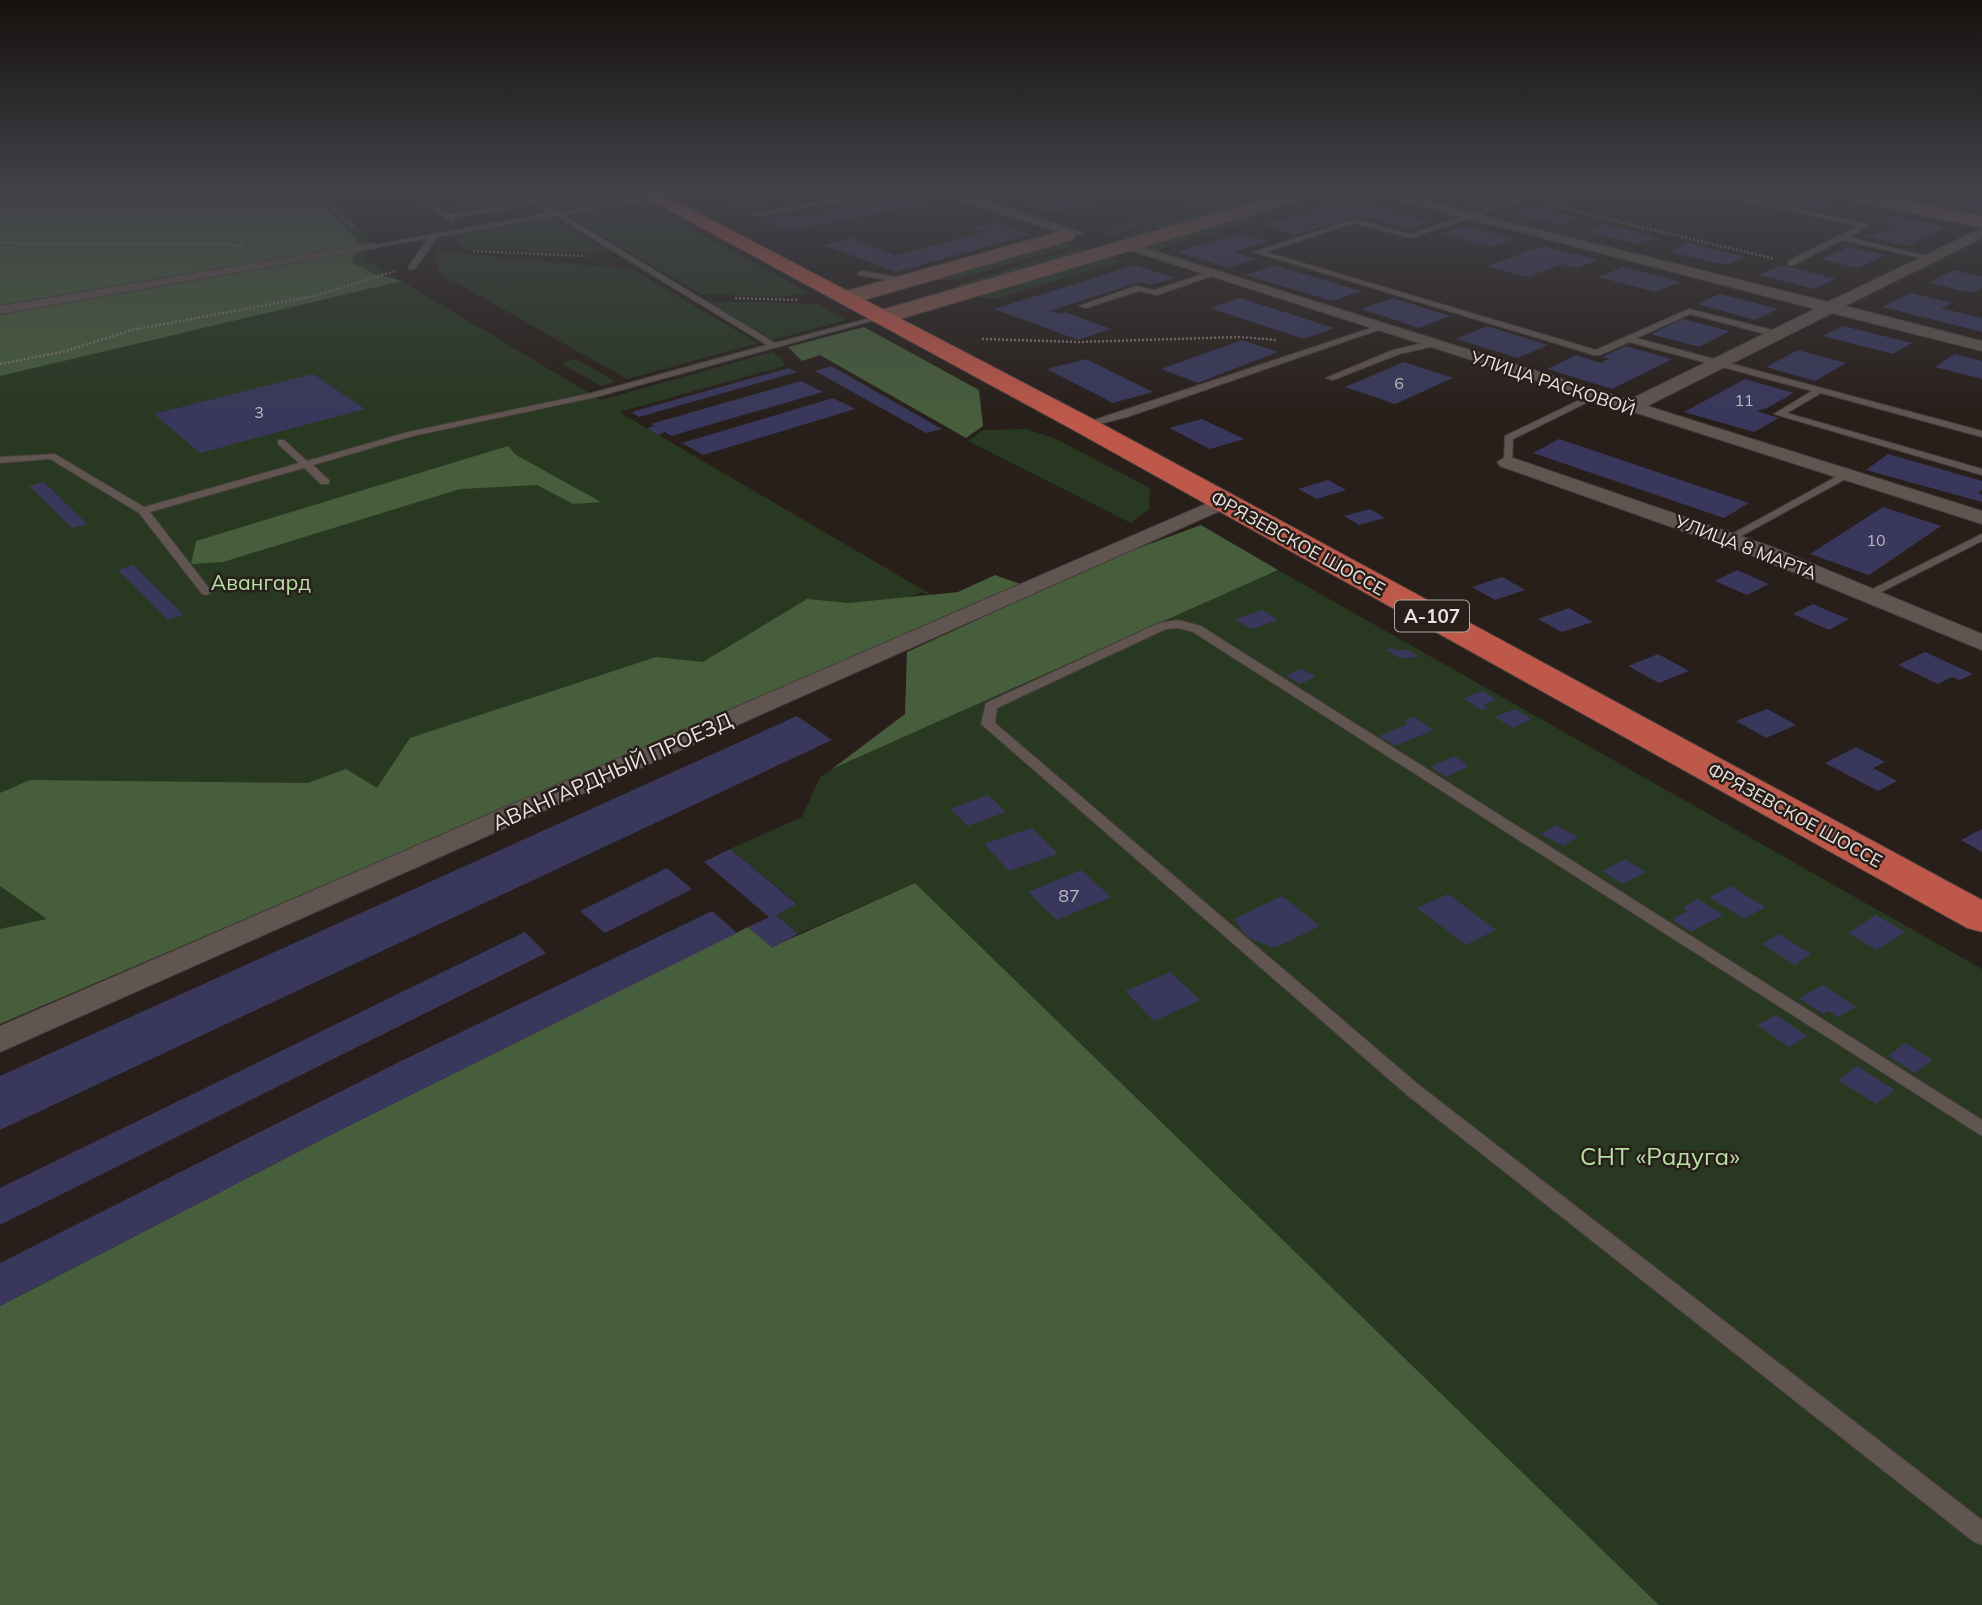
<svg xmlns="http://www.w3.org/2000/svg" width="1982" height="1605" viewBox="0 0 1982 1605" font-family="Mulish,sans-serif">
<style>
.green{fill:#283821}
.forest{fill:#475e3c}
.building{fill:#39385c}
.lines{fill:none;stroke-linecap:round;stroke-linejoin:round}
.service-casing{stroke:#453d3a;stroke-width:2}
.pedestrian-casing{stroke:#453d3a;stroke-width:2}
.minor-casing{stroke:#453d3a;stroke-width:2}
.secondary-casing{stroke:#453d3a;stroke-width:2}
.trunk-casing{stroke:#453d3a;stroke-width:2}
.path{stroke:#7e7672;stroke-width:2.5;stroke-dasharray:2 2;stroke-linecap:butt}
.service{fill:#605550;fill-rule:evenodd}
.pedestrian{fill:#605550;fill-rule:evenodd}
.minor{fill:#605550;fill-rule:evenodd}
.secondary{fill:#83564e;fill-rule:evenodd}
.trunk{fill:#be584a;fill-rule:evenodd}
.labels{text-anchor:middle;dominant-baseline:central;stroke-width:5;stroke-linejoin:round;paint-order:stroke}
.far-number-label{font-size:16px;fill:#beb8bf}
.far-street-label{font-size:18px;fill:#eae3e0;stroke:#281f1a}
.number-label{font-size:18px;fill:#beb8bf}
.shield{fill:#281f1a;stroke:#b0a8a5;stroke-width:2}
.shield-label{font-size:19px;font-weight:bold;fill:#eae3e0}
.park-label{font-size:21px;fill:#b6e0a4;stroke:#281f1a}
.street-label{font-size:21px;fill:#eae3e0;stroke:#281f1a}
.near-park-label{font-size:24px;fill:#b6e0a4;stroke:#281f1a}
</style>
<rect width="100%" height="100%" fill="#281f1a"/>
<g class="green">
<polygon points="0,193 323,193 368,236 363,258 601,400 772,352 782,359 784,366 619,412 939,599 922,592 0,974"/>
<polygon points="1218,197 1242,197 1111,235 1100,232"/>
<polygon points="1252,197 1273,198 1128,240 1116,237"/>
<polygon points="630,206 650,208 810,293 779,297 700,294 569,216"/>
<polygon points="553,218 611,253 466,249 450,236"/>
<polygon points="1242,218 1256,220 1154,251 1151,248 1155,243"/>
<polygon points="1063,243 1074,246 954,280 932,280"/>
<polygon points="1079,247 1092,251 959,290 957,285"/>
<polygon points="435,252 631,269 758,343 627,379 439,273"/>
<polygon points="1109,257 1122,261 992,300 978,296"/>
<polygon points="706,301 817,304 846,320 773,340"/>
<polygon points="576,359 616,382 601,386 561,363"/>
<polygon points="1027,429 1056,439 1150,488 1149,509 1131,523 968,441 983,430"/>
<polygon points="1278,570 1982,969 1982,1605 1659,1605 915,883 798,934 776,915 797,903 730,849 802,817 820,777 832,769"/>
</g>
<g class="forest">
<polygon points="0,193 312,193 359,243 351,262 374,274 402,281 0,376"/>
<polygon points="536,193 628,193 615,200 563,209"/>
<polygon points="864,327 979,390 983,426 966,438 820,355 802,361 788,347"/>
<polygon points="508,446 516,455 601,502 573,504 537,485 460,489 223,562 191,564 196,541"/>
<polygon points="1201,525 1278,570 832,769 905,714 907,652 1114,557"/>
<polygon points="995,575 1023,585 0,1024 0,929 47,919 0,886 0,793 30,780 308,783 346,769 377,788 410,738 656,657 703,662 807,599 849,603 958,592"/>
<polygon points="915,883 1659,1605 0,1605 0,1306 348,1126 748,927 772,947"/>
</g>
<g class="building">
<polygon points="431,193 461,193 461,194 431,199 424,194"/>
<polygon points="747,193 768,203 740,208 720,198"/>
<polygon points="906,193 932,203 787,231 764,220 789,215 795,218 891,199 885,197"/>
<polygon points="1085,193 1131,193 1052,213 1027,206"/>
<polygon points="1432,193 1482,193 1501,197 1477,205"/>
<polygon points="1742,193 1790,193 1832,202 1817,210"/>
<polygon points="1894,193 1928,193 1956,198 1969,193 1982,193 1982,212"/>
<polygon points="510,194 523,202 468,211 456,203"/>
<polygon points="1545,194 1564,198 1551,203 1532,198"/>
<polygon points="1348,200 1430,222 1408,229 1359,215 1295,235 1261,225"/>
<polygon points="1532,207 1578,218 1559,225 1513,214"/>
<polygon points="1890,215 1946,227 1907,246 1865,237 1894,227 1875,222"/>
<polygon points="996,223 1031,234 896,272 824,245 853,238 896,256 984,232 973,229"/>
<polygon points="1603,224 1657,237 1639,244 1585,232"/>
<polygon points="1464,226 1514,239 1492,247 1442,234"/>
<polygon points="1238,233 1268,241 1233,252 1256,259 1229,268 1176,252"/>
<polygon points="1689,243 1745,257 1726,265 1669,252"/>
<polygon points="1543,246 1598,260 1577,268 1562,264 1527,277 1487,266"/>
<polygon points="1849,247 1885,255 1858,268 1821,259"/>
<polygon points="1135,265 1175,278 1151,285 1140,282 1049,311 1059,314 1065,312 1111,329 1078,340 994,309"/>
<polygon points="1274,265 1361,291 1333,301 1245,275"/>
<polygon points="1781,265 1836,279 1814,289 1759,275"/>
<polygon points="1623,267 1681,282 1656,292 1598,277"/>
<polygon points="1953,270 1982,277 1982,288 1972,293 1929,283"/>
<polygon points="1911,293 1953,303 1941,308 1982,318 1982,332 1882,307"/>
<polygon points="1720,294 1778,309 1755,320 1697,304"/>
<polygon points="1240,298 1334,328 1304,339 1210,308"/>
<polygon points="1393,298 1450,316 1419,328 1361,309"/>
<polygon points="1682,319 1730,331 1699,347 1651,334"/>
<polygon points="1487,326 1548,345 1518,358 1456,339"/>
<polygon points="1843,326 1912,343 1893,354 1823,336"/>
<polygon points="1242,340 1278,352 1198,383 1161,369"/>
<polygon points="1625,346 1672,359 1612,389 1547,369 1576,355 1601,363 1609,359 1602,357"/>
<polygon points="1798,350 1846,363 1815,381 1766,367"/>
<polygon points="1955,354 1982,361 1982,379 1935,367"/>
<polygon points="1086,359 1153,392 1113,403 1047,369"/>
<polygon points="1404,362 1453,378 1395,404 1345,387"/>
<polygon points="831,366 942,429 926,433 815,371"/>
<polygon points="789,368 797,372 639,417 631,412"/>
<polygon points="313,374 365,409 200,453 154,414"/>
<polygon points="1745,379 1794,393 1767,408 1756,411 1779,418 1754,432 1684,412"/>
<polygon points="801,381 823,392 671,436 665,432 658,435 647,428 655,426 651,424"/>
<polygon points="833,398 855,409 703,455 682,443"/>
<polygon points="1202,419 1244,439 1210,449 1169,428"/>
<polygon points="1559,439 1749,503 1724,518 1533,453"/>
<polygon points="1888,454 1982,481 1982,490 1978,493 1982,495 1982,502 1866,470"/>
<polygon points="1328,480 1346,490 1317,499 1298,489"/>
<polygon points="44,482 87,524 72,528 29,486"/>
<polygon points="1883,507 1941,526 1869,575 1810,554"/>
<polygon points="1370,509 1385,518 1359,525 1344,516"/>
<polygon points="133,565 184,615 168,620 118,570"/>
<polygon points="1737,570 1769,584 1747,595 1715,581"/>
<polygon points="1502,577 1525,590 1495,600 1472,587"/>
<polygon points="1813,604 1831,612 1849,619 1829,630 1793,614"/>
<polygon points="1569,608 1593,622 1562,632 1538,619"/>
<polygon points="1263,610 1278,620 1252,629 1234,619"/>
<polygon points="1392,648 1399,651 1406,649 1420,657 1400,658 1386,650"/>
<polygon points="1925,652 1973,674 1960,680 1952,677 1938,684 1898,665"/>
<polygon points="1658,654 1689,671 1659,683 1628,666"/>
<polygon points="1302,669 1316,677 1300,684 1286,675"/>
<polygon points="1483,691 1496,700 1483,705 1488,708 1481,710 1463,698"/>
<polygon points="1515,709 1532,719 1513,728 1495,717"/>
<polygon points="1767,709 1796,725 1766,738 1736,721"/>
<polygon points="797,716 832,740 0,1130 0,1076"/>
<polygon points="1414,717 1434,730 1395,746 1379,736 1408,724 1404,721"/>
<polygon points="1856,747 1885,762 1873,768 1897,781 1878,791 1825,763"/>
<polygon points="1454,756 1469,766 1446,777 1431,767"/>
<polygon points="988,795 1006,812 968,826 950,809"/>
<polygon points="1556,825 1578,837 1563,846 1541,834"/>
<polygon points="1032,828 1058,854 1009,871 984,844"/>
<polygon points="1982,829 1982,852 1961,840"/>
<polygon points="730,849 797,904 776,915 798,934 772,948 748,927 769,917 704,862"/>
<polygon points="1625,859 1646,872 1623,884 1602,871"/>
<polygon points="667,868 692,889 605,933 580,911"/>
<polygon points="1081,870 1111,897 1057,920 1028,892"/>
<polygon points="1731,886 1765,907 1744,919 1709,897"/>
<polygon points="1448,894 1496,930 1466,945 1417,908"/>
<polygon points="1282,896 1320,926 1275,948 1248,938 1234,919"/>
<polygon points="1698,899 1723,915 1691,932 1672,919 1688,911 1683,907"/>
<polygon points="712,911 737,933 348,1126 0,1306 0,1263 399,1062"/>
<polygon points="1876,915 1905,932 1877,950 1848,933"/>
<polygon points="525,932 546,953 0,1225 0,1188"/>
<polygon points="1779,934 1811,954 1795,965 1762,944"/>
<polygon points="1170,972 1200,1000 1154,1021 1125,991"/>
<polygon points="1823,985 1856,1007 1838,1017 1829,1011 1823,1014 1799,998"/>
<polygon points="1776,1015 1807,1036 1789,1047 1757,1025"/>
<polygon points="1905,1043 1933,1060 1915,1073 1888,1056"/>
<polygon points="1857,1066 1895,1090 1876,1104 1838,1080"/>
</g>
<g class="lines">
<defs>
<g id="service">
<polygon points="413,193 422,193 420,195 449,215 531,201 519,193 526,193 558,212 658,196 656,199 563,215 775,343 882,315 886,317 596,397 413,436 313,465 329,480 329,484 321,484 304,468 150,512 212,592 206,595 202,594 139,513 50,459 0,463 0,457 55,454 144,507 299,463 278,444 278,440 284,440 307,461 408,432 592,393 767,345 556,216 437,237 415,269 409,269 408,267 429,238 372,248 368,246 550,213 536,204 453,218 456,221 453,223 413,195"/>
<polygon points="868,193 880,193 756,216 753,214"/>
<polygon points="1533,193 1541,193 1411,238 1354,223 1266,252 1596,350 1689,309 1780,332 1780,336 1777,337 1690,314 1636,338 1982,431 1982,437 1821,393 1787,413 1982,469 1982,475 1774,414 1812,391 1629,342 1600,355 1594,355 1254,252 1354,219 1411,234"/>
<polygon points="1712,193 1723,193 1868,224 1868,226 1848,237 1934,258 1930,260 1842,240 1794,265 1788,265 1788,261 1859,226"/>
<polygon points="862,271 907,279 911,281 907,283 859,275 858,273"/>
<polygon points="1210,272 1217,274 1157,295 1139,291 1086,308 1079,306 1136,286 1154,290"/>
<polygon points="1377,326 1384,328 1127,417 1084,428 1079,425"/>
<polygon points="1432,341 1436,344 1435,346 1399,354 1333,380 1326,378 1393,350"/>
<polygon points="1592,394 1600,396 1513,439 1512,462 1504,464 1505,436"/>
<polygon points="1845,472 1849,473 1849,477 1732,541 1728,542 1723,539"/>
<polygon points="1982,534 1982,541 1871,597 1863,597 1861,595"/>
<polygon points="1178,620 1201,626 1982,1120 1982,1136 1193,632 1178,628 1166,629 997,708 995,723 1419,1085 1982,1520 1982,1545 1974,1542 1407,1095 981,724 986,703 1159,623"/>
</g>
<polygon id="pedestrian" points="372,243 376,244 376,248 0,314 0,306"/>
<g id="minor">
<polygon points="944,193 962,193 1084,233 1072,236 945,196"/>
<polygon points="1371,193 1392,193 1828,302 1982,228 1982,238 1845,306 1982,341 1982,351 1832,313 1647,406 1982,511 1982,524 1117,246 1119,243 1129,243 1629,400 1815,309"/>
<polygon points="1507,456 1772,547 1982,634 1982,650 1756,557 1500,466 1497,462"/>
<polygon points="1224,496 1231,498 1234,502 1231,506 0,1052 0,1026"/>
</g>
<g id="secondary">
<polygon points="1287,193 1315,193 1312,197 890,322 874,322 871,317 874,312"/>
<polygon points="1832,193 1866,193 1982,216 1982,228 1841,198"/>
<polygon points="1065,230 1072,232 1075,236 1072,240 847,305 836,298 839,293"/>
</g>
<polygon id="trunk" points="638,193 660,193 1093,419 1982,900 1982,932 1967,928 1075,431"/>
</defs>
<use href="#service" class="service-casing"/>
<use href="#pedestrian" class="pedestrian-casing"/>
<use href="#minor" class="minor-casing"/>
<use href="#secondary" class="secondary-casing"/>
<use href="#trunk" class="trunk-casing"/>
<g class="path">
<polyline points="316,193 354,228"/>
<polyline points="1549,205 1775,259"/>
<polyline points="0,243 244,245"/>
<polyline points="473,251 586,256"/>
<polyline points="735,298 797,300"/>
<polyline points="982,339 1080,342 1239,337 1277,340"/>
<polyline points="0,364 66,351 132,330 315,296 395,271"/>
</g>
<use href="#service" class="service"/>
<use href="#pedestrian" class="pedestrian"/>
<use href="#minor" class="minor"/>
<use href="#secondary" class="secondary"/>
<use href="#trunk" class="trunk"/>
</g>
<linearGradient id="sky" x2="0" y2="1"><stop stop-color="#16110e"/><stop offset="0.46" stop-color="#424249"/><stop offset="1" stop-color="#424249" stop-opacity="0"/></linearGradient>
<rect width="1982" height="417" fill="url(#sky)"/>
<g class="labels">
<g class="far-number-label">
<text x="1399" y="383">6</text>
<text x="1744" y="400">11</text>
<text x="259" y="412">3</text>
<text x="1876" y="540">10</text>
</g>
<g class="far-street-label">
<text transform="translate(1553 383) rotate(18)">УЛИЦА РАСКОВОЙ</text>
<text transform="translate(1298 543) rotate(29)">ФРЯЗЕВСКОЕ ШОССЕ</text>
<text transform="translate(1746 547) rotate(21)">УЛИЦА 8 МАРТА</text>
<text transform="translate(1795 815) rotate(29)">ФРЯЗЕВСКОЕ ШОССЕ</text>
</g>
<g class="number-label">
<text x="1069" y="895">87</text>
</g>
<rect class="shield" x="1395" y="600.5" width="74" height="31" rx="5"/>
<g class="shield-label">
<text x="1432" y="616">А-107</text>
</g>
<g class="park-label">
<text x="261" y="582">Авангард</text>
</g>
<g class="street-label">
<text transform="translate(612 771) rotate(-24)">АВАНГАРДНЫЙ ПРОЕЗД</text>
</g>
<g class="near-park-label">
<text x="1660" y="1156">СНТ «Радуга»</text>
</g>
</g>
</svg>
